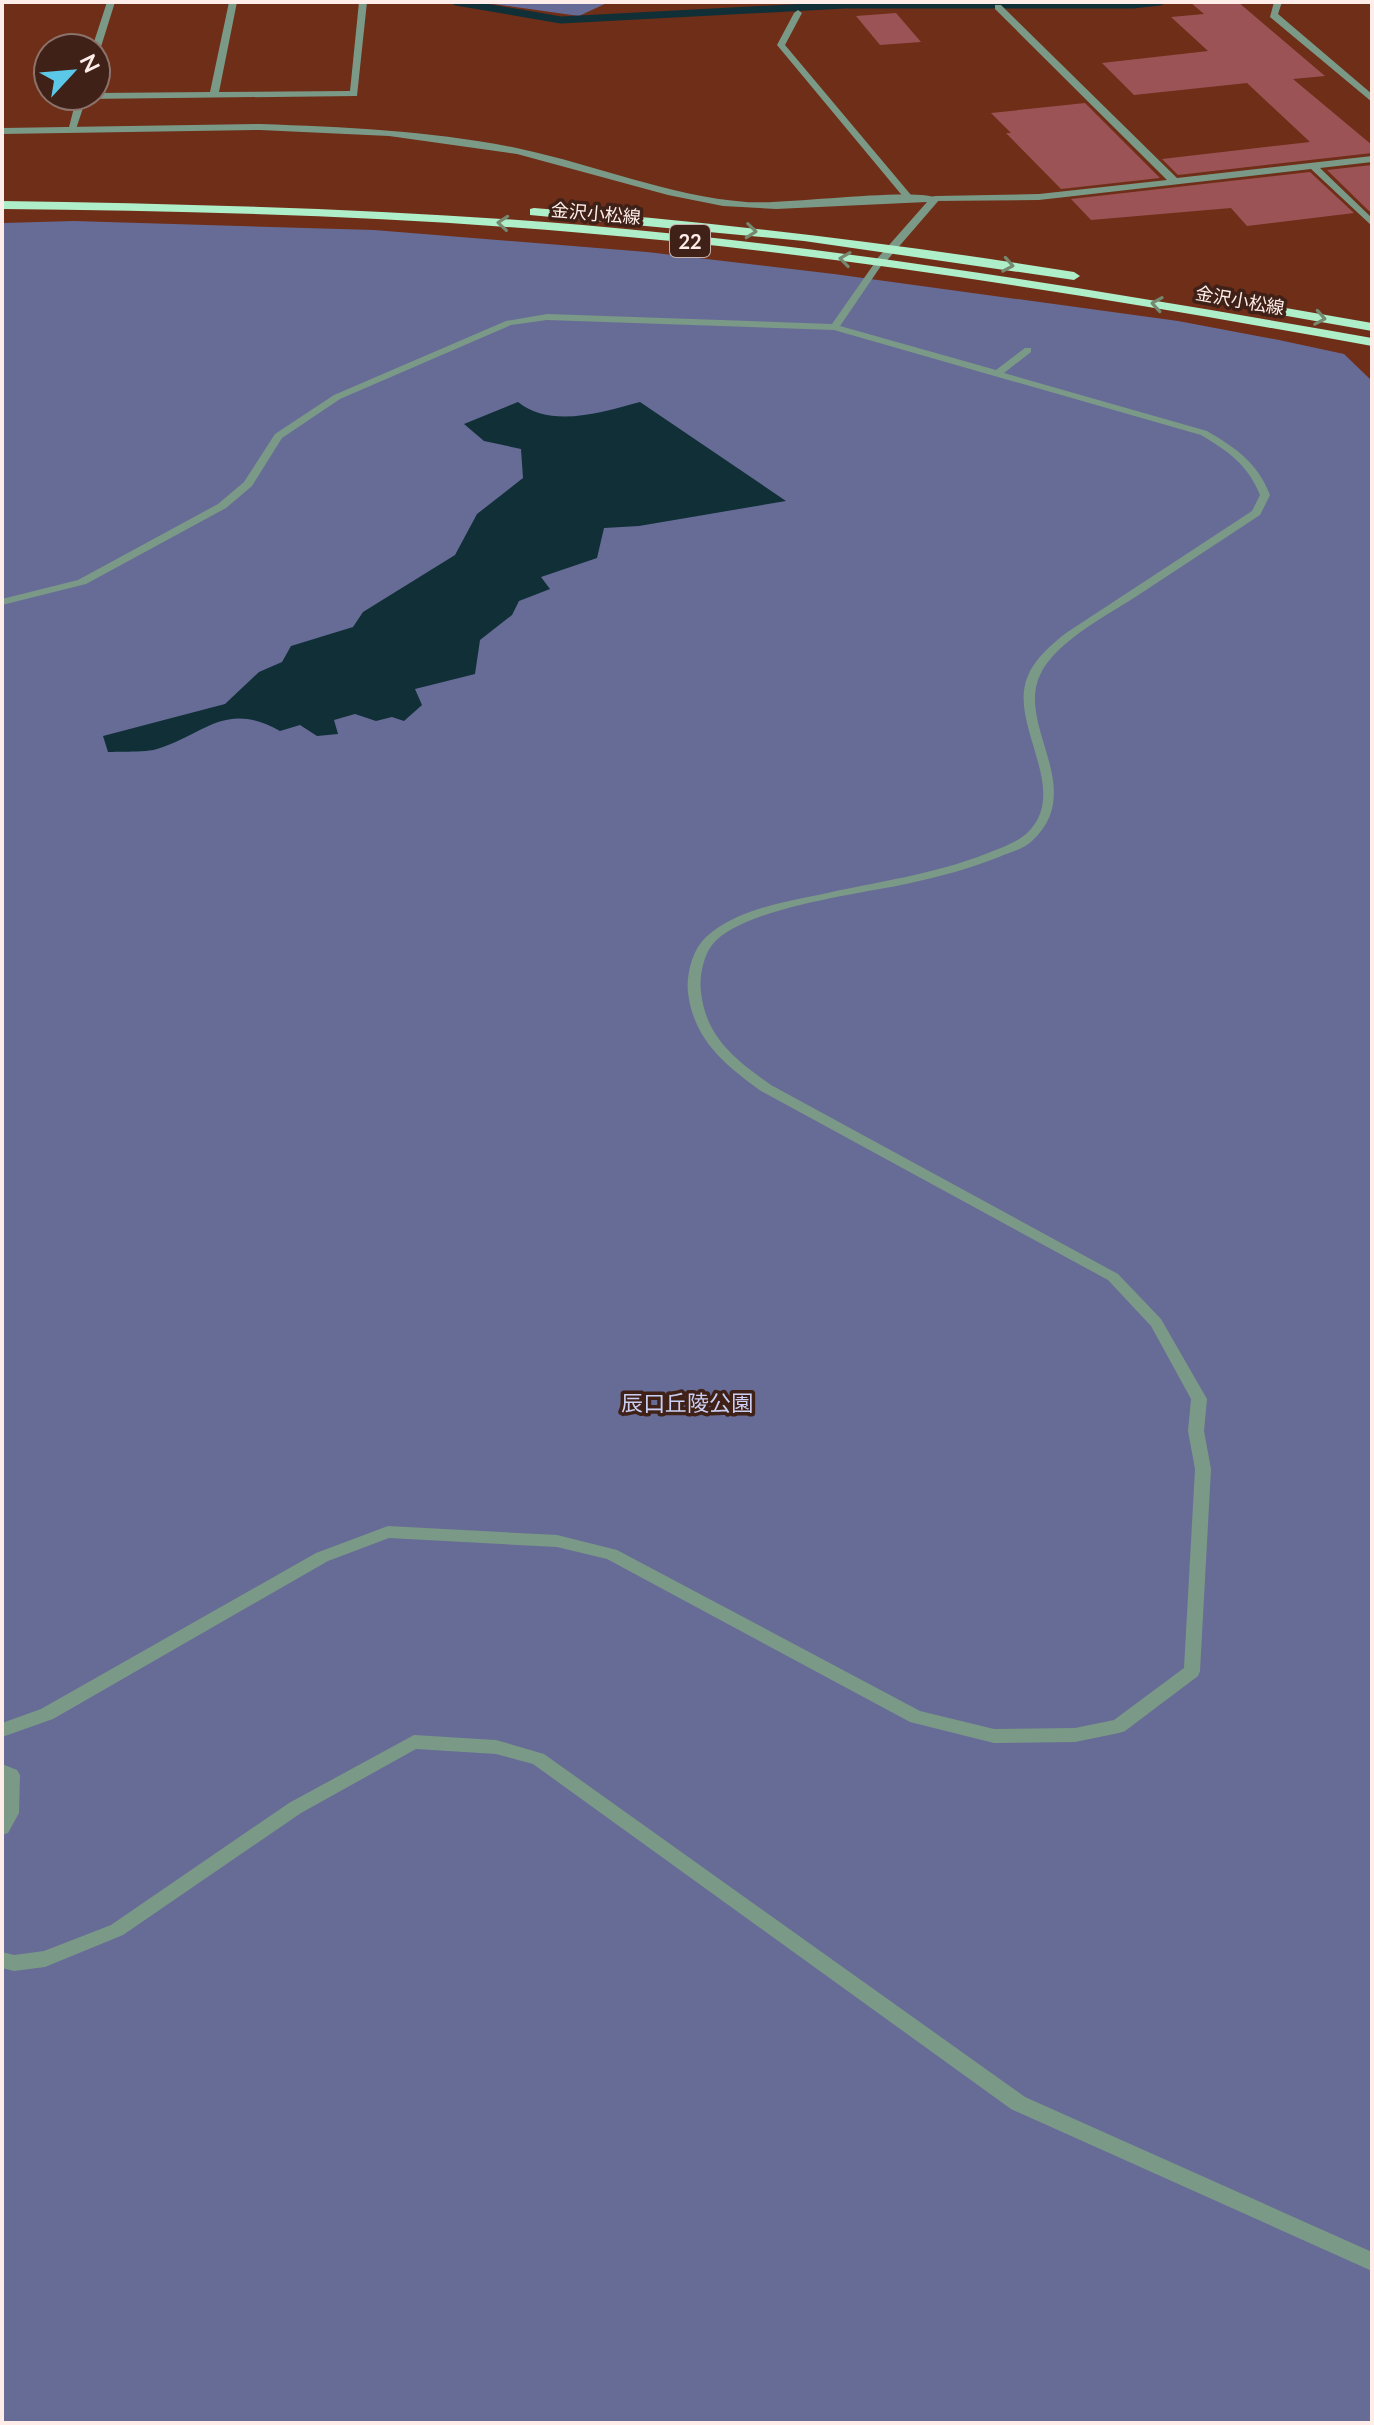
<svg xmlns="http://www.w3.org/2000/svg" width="1374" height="2425" viewBox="0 0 1374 2425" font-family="Lato,'Noto Sans JP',sans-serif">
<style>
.green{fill:#676c96}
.water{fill:#102f37}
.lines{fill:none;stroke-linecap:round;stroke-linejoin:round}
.stream{stroke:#102f37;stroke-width:7}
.building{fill:#9c5356}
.service{fill:#7b9987;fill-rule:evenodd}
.minor{fill:#7b9987;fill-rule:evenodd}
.tertiary{fill:#7b9987;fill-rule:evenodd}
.primary{fill:#aeeec9;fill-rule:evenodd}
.oneway{stroke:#768870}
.labels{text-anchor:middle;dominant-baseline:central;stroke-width:7;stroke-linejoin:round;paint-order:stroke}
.far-street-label{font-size:18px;fill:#feede8;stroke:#3f2118}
.shield{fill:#3f2118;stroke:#c5b0aa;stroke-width:2}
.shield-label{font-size:20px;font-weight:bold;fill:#feede8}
.park-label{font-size:22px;fill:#cacff3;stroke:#3f2118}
</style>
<rect width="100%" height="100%" fill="#6e2e18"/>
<g class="green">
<polygon points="479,2 609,2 579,16"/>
<polygon points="74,221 374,230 647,252 834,274 1178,321 1279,340 1344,354 1372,381 1372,2423 2,2423 2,223"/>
</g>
<path class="water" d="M518 402C551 429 603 412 640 402L786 501 639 526 604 528 597 558 541 577 550 589 519 601 512 615 480 640 475 674 415 689 422 705 404 721 392 717 376 721 355 714 334 720 338 734 317 736 300 725 280 731C225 700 204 735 157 749 143 753 123 751 108 752L103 736 225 704 259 672 282 662 291 646 353 627 363 612 455 555 477 514 523 478 521 449 484 441 464 424Z"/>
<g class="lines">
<polyline class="stream" points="456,2 561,20 845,5 1133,5 1160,2"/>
</g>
<g class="building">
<polygon points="1190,2 1238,2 1325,76 1293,79 1372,145 1372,153 1178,175 1162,159 1310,142 1247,83 1134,95 1102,63 1208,51 1171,17 1204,14"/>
<polygon points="896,13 921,42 880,45 856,16"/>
<polygon points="1085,103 1160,178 1061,189 1006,133 1011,133 991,113"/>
<polygon points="1372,165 1372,211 1369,211 1327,170"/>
<polygon points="1310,172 1354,213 1247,226 1231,208 1091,220 1071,199"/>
</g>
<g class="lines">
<g class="service">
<path d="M876 261 883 263 840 326 996 370 1025 348H1031V352L1004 373 1207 431C1236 448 1258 463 1270 495L1260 515C1221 541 1182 566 1143 592 1112 613 1056 640 1040 675 1016 726 1088 789 1032 841 1024 849 1010 852 999 857 969 869 938 877 906 884 860 894 741 908 712 945 703 957 699 978 701 992 706 1038 736 1060 771 1085L1118 1274 1161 1319 1207 1399 1204 1431 1211 1469 1200 1671 1198 1676 1125 1731 1119 1733 1075 1742 994 1743 910 1722 607 1559 557 1547 389 1538 328 1561 53 1719 2 1737V1723L41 1709 316 1553 388 1526 557 1535 617 1550 920 1711 994 1729 1075 1728 1114 1720 1184 1668 1195 1469 1188 1431 1191 1399 1151 1326 1108 1280 761 1091C725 1065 694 1040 688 993 686 975 692 950 706 937 736 910 780 903 818 895 875 882 933 875 988 853 1005 846 1023 841 1034 825 1064 783 1010 723 1027 678 1034 659 1051 645 1066 633L1252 511 1260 495C1248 465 1228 451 1201 435L834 330 547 320 511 325 340 399 282 438 252 486 226 508 86 584 2 605V599L78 580 218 504 244 482 275 434 334 395 506 321 547 314 832 324Z"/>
<polygon points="414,1735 496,1740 544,1754 1025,2097 1372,2252 1372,2271 1011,2109 533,1764 496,1754 416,1749 301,1813 123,1935 45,1967 14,1971 2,1968 2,1952 14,1955 44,1951 111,1925 289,1803"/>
<polygon points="2,1764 17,1770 20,1775 19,1813 8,1833 2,1835"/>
</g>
<g class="minor">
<polygon points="107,2 115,2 100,50 96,53 96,48 92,48"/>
<polygon points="229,2 237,2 219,92 350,91 359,2 367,2 357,96 86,99 76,129 68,131 77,96 96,96 96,93 210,92"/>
<polygon points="995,5 1001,5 1177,178 1372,156 1372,162 1320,168 1372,218 1372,226 1311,169 1039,200 932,201 932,197 935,196 1039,194 1167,180 995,9"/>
<polygon points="798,10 802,13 785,45 911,195 911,199 905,199 777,45 794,13"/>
</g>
<g class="tertiary">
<polygon points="1274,2 1282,2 1278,14 1372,94 1372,102 1270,17"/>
<path d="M260 124C347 127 436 131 521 149 596 165 669 196 746 202 784 205 919 186 940 199L883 265H875V261L927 202 776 209 723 206 668 195 517 154 389 136 260 130 2 134V128Z"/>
</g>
<g class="primary">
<path d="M2 201C196 204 390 209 583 225 848 248 1111 292 1372 338V346C1111 299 848 255 583 233 390 216 196 211 2 209Z"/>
<path d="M534 208C715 222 895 243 1074 272L1080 276 1074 280 804 241 530 215V209Z"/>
<polygon points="1263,304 1372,323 1372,331 1258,311 1258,305"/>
</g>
</g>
<defs><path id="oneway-chevron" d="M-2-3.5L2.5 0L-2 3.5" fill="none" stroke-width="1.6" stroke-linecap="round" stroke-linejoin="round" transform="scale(2)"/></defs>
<g class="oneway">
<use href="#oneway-chevron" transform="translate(503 223) rotate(-175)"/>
<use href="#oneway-chevron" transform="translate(751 231) rotate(6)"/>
<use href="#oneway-chevron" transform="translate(845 259) rotate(-172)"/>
<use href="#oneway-chevron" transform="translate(1008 265) rotate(10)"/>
<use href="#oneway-chevron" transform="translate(1157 304) rotate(-171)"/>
<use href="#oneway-chevron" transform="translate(1320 318) rotate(10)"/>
</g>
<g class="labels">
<g class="far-street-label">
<text transform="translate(596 213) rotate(5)">金沢小松線</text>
<text transform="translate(1240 300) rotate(10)">金沢小松線</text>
</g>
<rect class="shield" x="670" y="225" width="40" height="32" rx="6"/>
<g class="shield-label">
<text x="690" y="241">22</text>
</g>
<g class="park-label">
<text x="687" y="1402">辰口丘陵公園</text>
</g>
</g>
<rect width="1374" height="2425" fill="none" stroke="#feede8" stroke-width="8"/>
<g transform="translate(72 72) rotate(64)"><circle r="38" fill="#3f2118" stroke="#8b736b" stroke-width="2"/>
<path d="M0-6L14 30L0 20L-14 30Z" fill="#5ac8e6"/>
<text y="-12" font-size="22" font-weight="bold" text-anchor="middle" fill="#feede8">N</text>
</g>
</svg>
